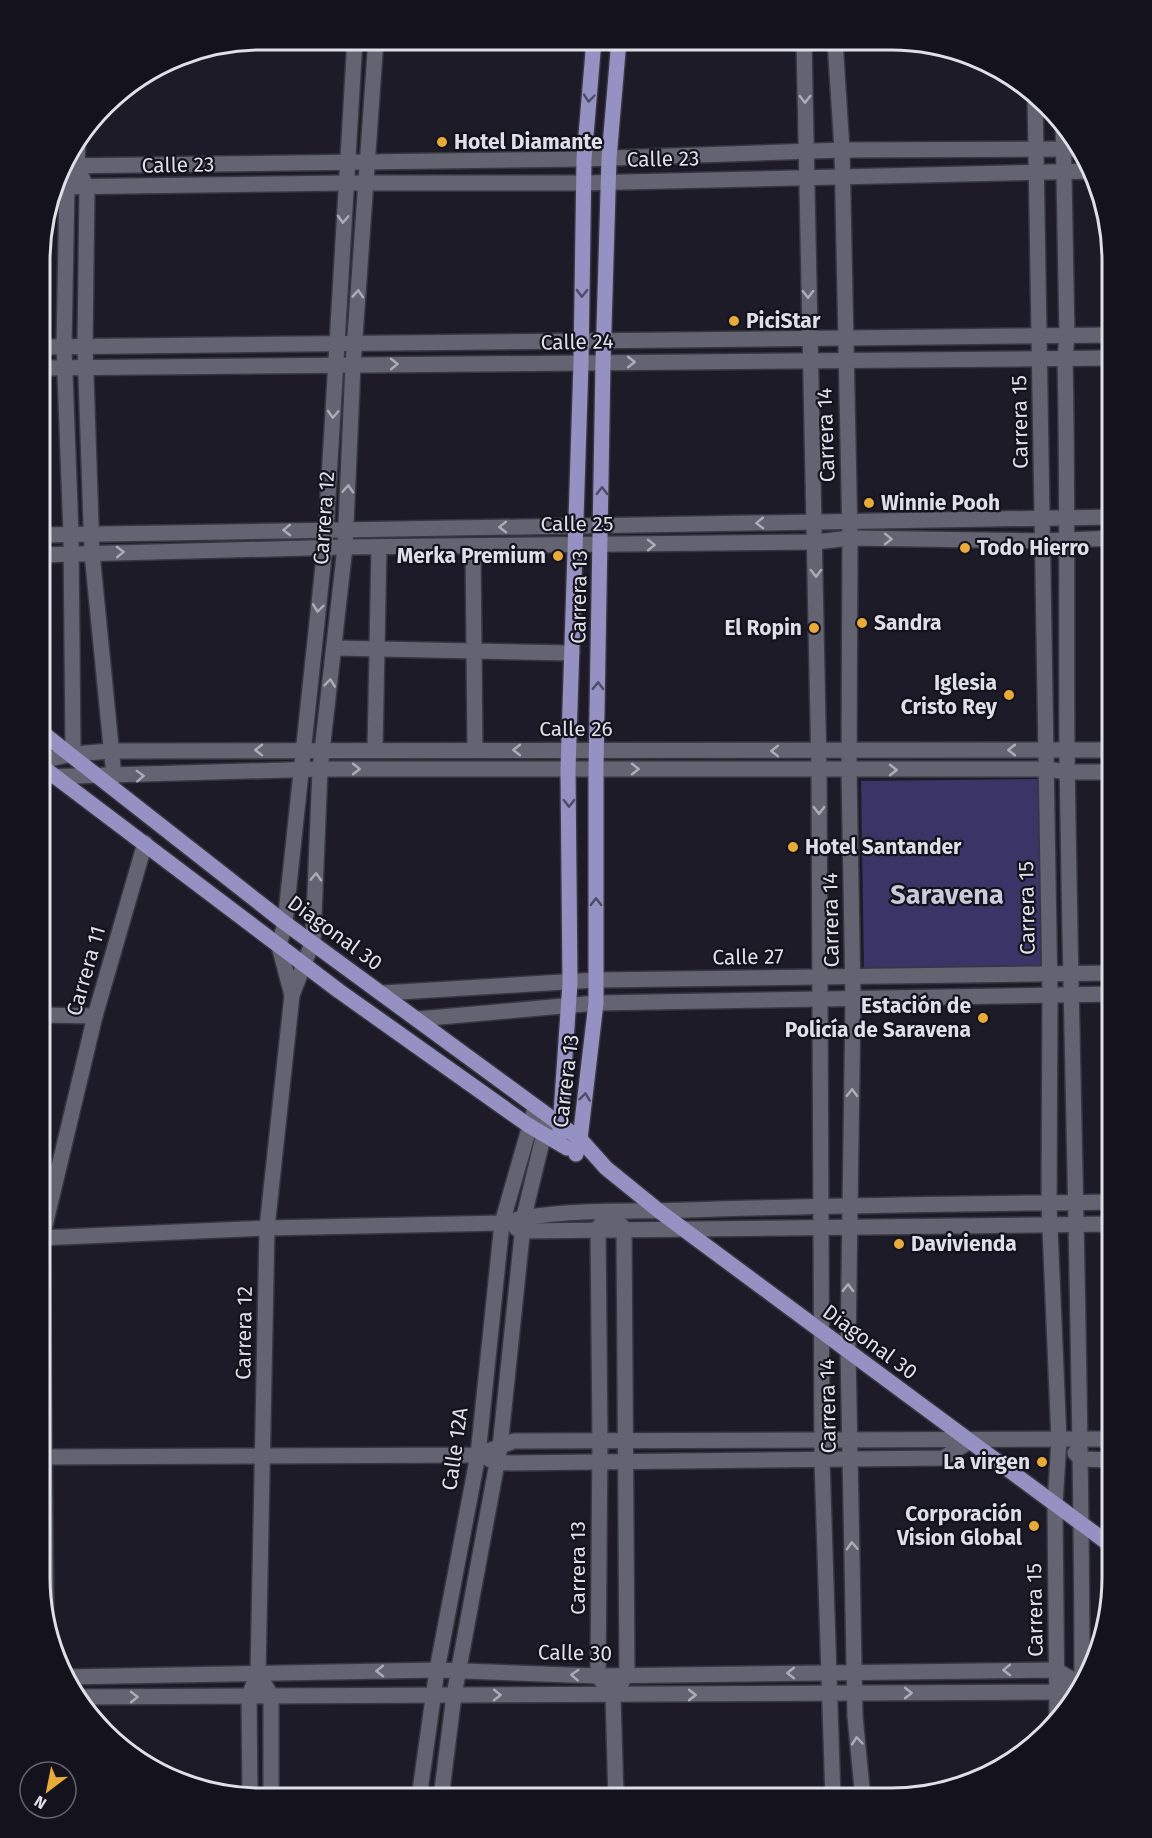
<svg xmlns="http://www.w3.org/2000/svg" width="1152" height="1838" viewBox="0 0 1152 1838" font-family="'Fira Sans',sans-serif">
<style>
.green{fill:#3b3466}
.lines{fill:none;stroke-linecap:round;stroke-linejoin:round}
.minor-casing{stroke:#373640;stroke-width:18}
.tertiary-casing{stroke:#373640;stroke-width:18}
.primary-casing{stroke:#373640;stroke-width:18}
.minor{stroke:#636371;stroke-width:15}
.tertiary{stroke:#636371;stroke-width:15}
.primary{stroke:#9591c3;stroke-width:15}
.oneway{stroke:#4e4b68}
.oneway2{stroke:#adadb8}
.poi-dot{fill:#e9ab38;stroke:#13121d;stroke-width:2}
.labels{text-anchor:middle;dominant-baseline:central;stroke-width:4.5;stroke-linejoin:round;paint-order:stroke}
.poi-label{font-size:21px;font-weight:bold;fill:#dfdfe8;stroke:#13121d;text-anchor:start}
.street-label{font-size:21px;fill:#dfdfe8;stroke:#13121d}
.district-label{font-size:27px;font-weight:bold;fill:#cac9da;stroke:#13121d}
.rim{fill:none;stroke:#dfdfe8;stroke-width:3}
</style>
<rect width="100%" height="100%" fill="#1c1b27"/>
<polygon class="green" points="1041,779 1044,968 864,970 861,781"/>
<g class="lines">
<defs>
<g id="minor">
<polyline points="804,41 819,770 822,1460 833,1799"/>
<polyline points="835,41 842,150 850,538 849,770 853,999 848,1350 855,1716 863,1799"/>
<polyline points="1035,93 1050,996 1049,1205 1059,1440 1055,1504 1057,1722"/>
<path d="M1063 121 1067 336 1065 358C1068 489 1066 620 1067 752 1071 1063 1082 1373 1082 1684"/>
<polyline points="78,141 77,167 87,188 85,346 92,553 114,777"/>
<polyline points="61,166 584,159 842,150 1081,149"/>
<polyline points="70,180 67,187 64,347 71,534 73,754"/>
<polyline points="54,187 345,183 584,183 1094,171"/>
<polyline points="41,347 1113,335"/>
<polyline points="41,368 1113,358"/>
<polyline points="40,535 1113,517"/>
<polyline points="473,546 475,750"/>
<polyline points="40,555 345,547 816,542 850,538 1043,541 1113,538"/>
<polyline points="334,648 572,653"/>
<polyline points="375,750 379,547"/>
<polyline points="40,761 73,754 111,751 1113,750"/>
<polyline points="40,777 320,769 1046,769 1068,772 1113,772"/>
<polyline points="383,993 596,980 1113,973"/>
<polyline points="292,995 279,946 285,923 325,547 355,39"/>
<polyline points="40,1015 95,1016"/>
<polyline points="418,1019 596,1003 1113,994"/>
<polyline points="516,1228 523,1231 1113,1224"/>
<path d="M39 1238 267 1228 502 1223C553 1208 632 1212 687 1210 829 1205 971 1204 1113 1202"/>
<polyline points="1075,1453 1082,1459 1113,1460"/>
<polyline points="39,1457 478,1455 514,1441 1113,1439"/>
<polyline points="489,1459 497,1463 943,1458 970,1441"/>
<polyline points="46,1612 42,1238 95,1016 145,843"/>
<polyline points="613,1696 627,1674 624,1228 609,1213 598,1228 600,1440 598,1676 613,1696 616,1798"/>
<polyline points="250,1797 249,1695 258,1674"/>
<polyline points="271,1797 271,1695 258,1674 267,1228 292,995 313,941 320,769 345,547 353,365 376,39"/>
<polyline points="419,1798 437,1670 478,1455 502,1223 535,1108"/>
<polyline points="441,1798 454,1695 500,1447 524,1216 548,1117"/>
</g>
<g id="tertiary">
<polyline points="64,1677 437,1670 598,1676 1056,1670 1082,1685"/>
<polyline points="76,1697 1058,1692 1082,1685"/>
</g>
<g id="primary">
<polyline points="40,731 285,923 580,1139 606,1168 659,1211 1113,1547"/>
<polyline points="40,765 339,991 528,1125 567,1148"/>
<polyline points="559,1142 570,983 568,770 581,363 584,159 594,40"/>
<polyline points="576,1154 580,1139 596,1003 596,769 603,362 609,158 619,40"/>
</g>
</defs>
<use href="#minor" class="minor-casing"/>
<use href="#tertiary" class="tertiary-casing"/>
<use href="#primary" class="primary-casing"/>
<use href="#minor" class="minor"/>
<use href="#tertiary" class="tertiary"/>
<use href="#primary" class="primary"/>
</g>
<defs><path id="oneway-chevron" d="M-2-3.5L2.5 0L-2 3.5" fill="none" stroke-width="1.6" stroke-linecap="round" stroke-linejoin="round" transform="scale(1.5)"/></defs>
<g class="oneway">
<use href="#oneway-chevron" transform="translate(589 98) rotate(95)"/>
<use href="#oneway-chevron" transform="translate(582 293) rotate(91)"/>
<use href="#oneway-chevron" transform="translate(602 491) rotate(-89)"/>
<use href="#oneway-chevron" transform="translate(598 686) rotate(-89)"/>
<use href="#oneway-chevron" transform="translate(569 803) rotate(90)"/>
<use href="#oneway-chevron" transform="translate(596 902) rotate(-90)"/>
<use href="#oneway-chevron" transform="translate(585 1097) rotate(-83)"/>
</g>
<g class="oneway2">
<use href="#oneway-chevron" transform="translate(805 99) rotate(90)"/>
<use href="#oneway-chevron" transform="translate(343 219) rotate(93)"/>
<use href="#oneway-chevron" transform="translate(358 294) rotate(-86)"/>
<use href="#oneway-chevron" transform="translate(808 294) rotate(89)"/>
<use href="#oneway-chevron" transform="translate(631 362)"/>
<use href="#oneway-chevron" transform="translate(394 364) rotate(-1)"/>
<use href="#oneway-chevron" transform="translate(333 414) rotate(93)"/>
<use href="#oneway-chevron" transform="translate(348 489) rotate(-87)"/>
<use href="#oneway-chevron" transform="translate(760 523) rotate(179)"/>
<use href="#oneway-chevron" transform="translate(503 527) rotate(179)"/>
<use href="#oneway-chevron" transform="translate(287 530) rotate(179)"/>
<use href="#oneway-chevron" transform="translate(888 539) rotate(1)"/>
<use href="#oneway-chevron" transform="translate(651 545) rotate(-1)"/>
<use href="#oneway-chevron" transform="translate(120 552) rotate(-1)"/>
<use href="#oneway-chevron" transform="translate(816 573) rotate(89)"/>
<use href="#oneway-chevron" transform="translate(318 608) rotate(97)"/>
<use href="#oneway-chevron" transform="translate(330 683) rotate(-84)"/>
<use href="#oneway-chevron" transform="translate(259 750) rotate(180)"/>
<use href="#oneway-chevron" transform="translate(517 750) rotate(-180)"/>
<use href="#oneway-chevron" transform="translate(1012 750) rotate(180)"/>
<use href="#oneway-chevron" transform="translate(775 751) rotate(-180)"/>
<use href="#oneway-chevron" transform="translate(356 769)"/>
<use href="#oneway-chevron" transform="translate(635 769)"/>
<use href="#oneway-chevron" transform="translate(893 770)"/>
<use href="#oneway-chevron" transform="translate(140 776) rotate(-2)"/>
<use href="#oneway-chevron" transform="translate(819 810) rotate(89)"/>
<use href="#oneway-chevron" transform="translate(316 877) rotate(-88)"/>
<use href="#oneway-chevron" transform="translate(852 1093) rotate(-89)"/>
<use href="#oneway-chevron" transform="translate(848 1288) rotate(-89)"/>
<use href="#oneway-chevron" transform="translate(852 1546) rotate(-92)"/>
<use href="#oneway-chevron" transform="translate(1007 1670) rotate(179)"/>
<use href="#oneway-chevron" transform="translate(380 1671) rotate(179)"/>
<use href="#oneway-chevron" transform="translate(791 1673) rotate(180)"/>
<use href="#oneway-chevron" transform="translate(575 1675) rotate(-177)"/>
<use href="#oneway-chevron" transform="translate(908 1693)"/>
<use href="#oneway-chevron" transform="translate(497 1695) rotate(1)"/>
<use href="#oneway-chevron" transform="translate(692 1695)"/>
<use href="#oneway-chevron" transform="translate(134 1697) rotate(-1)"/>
<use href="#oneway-chevron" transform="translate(857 1741) rotate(-95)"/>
</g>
<g class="poi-dot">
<circle cx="442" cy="142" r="6"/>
<circle cx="734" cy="321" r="6"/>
<circle cx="869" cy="503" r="6"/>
<circle cx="965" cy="548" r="6"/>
<circle cx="558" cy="556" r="6"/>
<circle cx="862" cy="623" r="6"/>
<circle cx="814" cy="628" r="6"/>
<circle cx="1009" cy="695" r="6"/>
<circle cx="793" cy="847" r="6"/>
<circle cx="983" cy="1018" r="6"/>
<circle cx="899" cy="1244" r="6"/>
<circle cx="1042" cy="1462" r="6"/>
<circle cx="1034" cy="1526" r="6"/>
</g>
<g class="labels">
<g class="poi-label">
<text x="454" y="142">Hotel Diamante</text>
<text x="746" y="321">PiciStar</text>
<text x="881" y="503">Winnie Pooh</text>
<text x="977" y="548">Todo Hierro</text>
<text x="546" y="556" text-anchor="end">Merka Premium</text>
<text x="874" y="623">Sandra</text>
<text x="802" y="628" text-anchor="end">El Ropin</text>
<text x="997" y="683" text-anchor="end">Iglesia<tspan x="997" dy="24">Cristo Rey</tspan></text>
<text x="805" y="847">Hotel Santander</text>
<text x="971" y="1006" text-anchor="end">Estación de<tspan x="971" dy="24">Policía de Saravena</tspan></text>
<text x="911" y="1244">Davivienda</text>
<text x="1030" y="1462" text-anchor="end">La virgen</text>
<text x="1022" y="1514" text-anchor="end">Corporación<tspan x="1022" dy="24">Vision Global</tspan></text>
</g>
<g class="street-label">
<text transform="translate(663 159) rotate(-1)">Calle 23</text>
<text transform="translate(178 165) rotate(-1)">Calle 23</text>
<text transform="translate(577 342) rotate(-1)">Calle 24</text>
<text transform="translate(1020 422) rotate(-91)">Carrera 15</text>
<text transform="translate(826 435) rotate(-92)">Carrera 14</text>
<text transform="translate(324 518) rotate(-86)">Carrera 12</text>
<text x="577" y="524">Calle 25</text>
<text transform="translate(579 597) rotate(-89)">Carrera 13</text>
<text x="576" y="729">Calle 26</text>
<text transform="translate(1027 908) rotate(-91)">Carrera 15</text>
<text transform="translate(831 920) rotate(-91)">Carrera 14</text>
<text transform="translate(335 933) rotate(36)">Diagonal 30</text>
<text transform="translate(748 957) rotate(-1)">Calle 27</text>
<text transform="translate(86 971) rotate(-74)">Carrera 11</text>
<text transform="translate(566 1081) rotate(-83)">Carrera 13</text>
<text transform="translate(244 1333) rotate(-89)">Carrera 12</text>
<text transform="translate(870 1342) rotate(36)">Diagonal 30</text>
<text transform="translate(828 1406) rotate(-91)">Carrera 14</text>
<text transform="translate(455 1449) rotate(-82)">Calle 12A</text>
<text transform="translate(578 1568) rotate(-90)">Carrera 13</text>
<text transform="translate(1035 1610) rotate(-91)">Carrera 15</text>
<text transform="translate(575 1653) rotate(1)">Calle 30</text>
</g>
<g class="district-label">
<text x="947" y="895">Saravena</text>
</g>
</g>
<path d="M0 0H1152V1838H0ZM261 50H891A211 211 0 0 1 1102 261V1577A211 211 0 0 1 891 1788H261A211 211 0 0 1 50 1577V261A211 211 0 0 1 261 50Z" fill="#13121d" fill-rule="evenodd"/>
<path class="rim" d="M261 50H891A211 211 0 0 1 1102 261V1577A211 211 0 0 1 891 1788H261A211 211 0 0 1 50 1577V261A211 211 0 0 1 261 50Z"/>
<g transform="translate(48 1790) rotate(212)"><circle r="28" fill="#13121d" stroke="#65646e" stroke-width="1.5"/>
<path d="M0-4.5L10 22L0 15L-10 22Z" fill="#e9ab38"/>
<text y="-9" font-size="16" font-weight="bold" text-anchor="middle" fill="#dfdfe8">N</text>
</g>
</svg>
